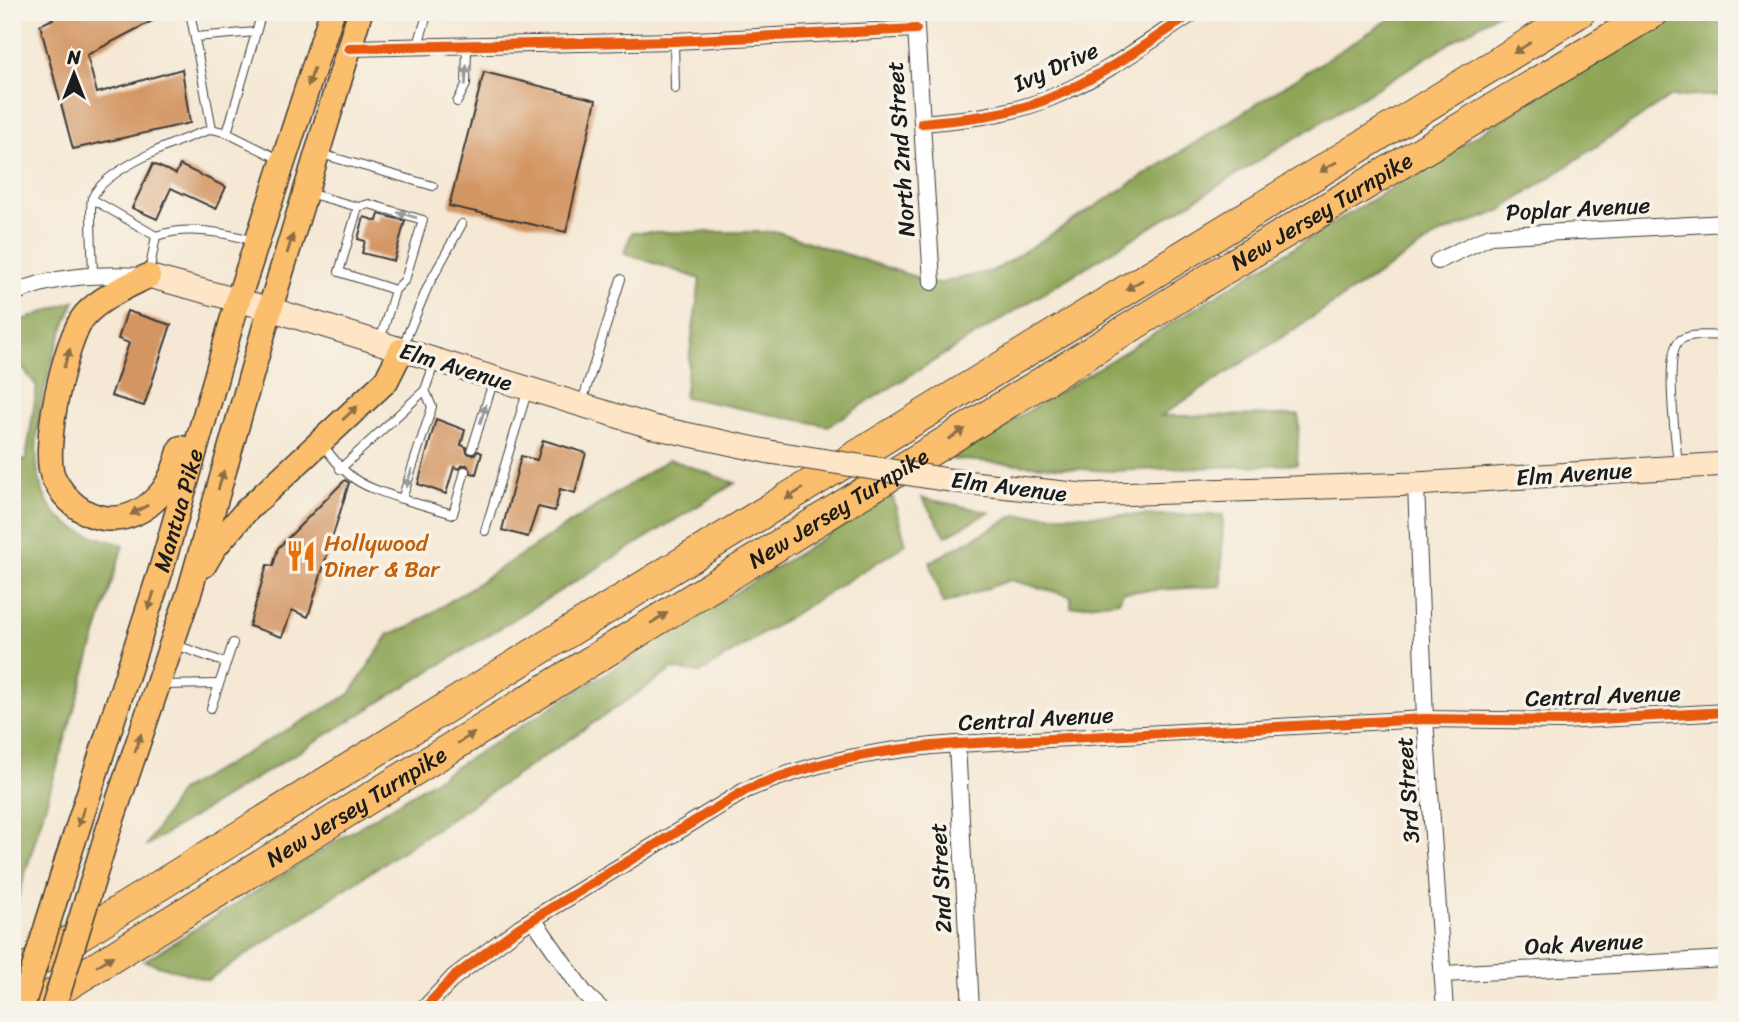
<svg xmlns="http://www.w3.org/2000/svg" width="1739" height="1022" viewBox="0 0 1739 1022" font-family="Sriracha,sans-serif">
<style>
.forest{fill:#8fa658;stroke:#56613a;stroke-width:2}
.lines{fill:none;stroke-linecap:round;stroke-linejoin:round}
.stream{stroke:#68b2e0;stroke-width:4.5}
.building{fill:#d39664}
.service-casing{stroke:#3d3b38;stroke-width:10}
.minor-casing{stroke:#3d3b38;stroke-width:18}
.secondary-casing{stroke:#3d3b38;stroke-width:25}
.primary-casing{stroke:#3d3b38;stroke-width:27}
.motorway-casing{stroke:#3d3b38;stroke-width:32}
.service{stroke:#fff;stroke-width:8}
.minor{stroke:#fff;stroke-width:16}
.secondary{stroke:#fde5c5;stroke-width:23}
.primary{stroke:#fabe6d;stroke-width:24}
.motorway{stroke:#fabe6d;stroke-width:30}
.secondary-bridge-casing{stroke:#3d3b38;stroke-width:25;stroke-linecap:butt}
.primary-bridge-casing{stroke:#3d3b38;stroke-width:27;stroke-linecap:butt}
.secondary-bridge{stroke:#fde5c5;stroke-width:23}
.primary-bridge{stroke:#fabe6d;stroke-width:24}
.cycleway-casing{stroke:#f7f3e8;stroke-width:15}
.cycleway{stroke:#e8590c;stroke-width:10}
.oneway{fill:#8b6d44}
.oneway2{fill:#999}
.labels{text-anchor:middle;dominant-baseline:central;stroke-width:7;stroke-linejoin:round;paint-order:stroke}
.street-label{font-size:23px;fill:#1c1c1c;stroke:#f7f3e8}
.food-label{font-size:23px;fill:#c56008;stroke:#f7f3e8;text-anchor:start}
</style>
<rect width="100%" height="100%" fill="#f7f3e8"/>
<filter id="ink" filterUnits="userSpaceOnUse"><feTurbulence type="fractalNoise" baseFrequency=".0143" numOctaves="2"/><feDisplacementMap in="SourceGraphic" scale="14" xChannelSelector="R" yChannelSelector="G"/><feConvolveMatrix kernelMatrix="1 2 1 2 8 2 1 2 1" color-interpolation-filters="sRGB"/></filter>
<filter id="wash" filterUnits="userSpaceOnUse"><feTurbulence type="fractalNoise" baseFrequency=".00686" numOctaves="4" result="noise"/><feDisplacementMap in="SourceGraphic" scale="28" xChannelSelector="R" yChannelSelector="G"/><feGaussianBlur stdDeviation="1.57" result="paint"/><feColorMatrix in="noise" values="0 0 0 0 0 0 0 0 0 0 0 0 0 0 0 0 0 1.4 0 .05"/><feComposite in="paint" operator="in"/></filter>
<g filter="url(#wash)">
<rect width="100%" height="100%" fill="#f5e8d4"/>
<g class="forest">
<polygon points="1401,12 1500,12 828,426 684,397 700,279 624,253 632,232 778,232 937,284 995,270"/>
<polygon points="1677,12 1727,12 1727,95 1670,97 1500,211 1440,234 1161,416 1299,415 1297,464 1108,471 950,459"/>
<path d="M75 301C51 353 11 471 59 517 76 533 101 538 123 545L12 918V462L26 460 37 386 12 355V324Z"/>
<polygon points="669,459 735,483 146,846 180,791 350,694 389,634 410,627"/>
<polygon points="892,495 906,544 700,673 673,669 542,758 208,980 144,961"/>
<polygon points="922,498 989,512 946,536"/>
<polygon points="1016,515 1223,515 1221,586 1123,592 1119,601 1071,607 1071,596 1010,580 943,604 930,562"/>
</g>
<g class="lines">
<polyline class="stream" points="12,84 16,105"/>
</g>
<g id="blocks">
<g class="building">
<polygon points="49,12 169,12 87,55 97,93 182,69 190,123 73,149 40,25 53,19"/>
<polygon points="484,72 596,100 566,232 449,206"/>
<polygon points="153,164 176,174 180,165 226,187 216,209 171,188 157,219 132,208"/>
<polygon points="379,214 405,221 394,261 362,253 365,241 358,239 364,217 377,221"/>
<polygon points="127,311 171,325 144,406 111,396 129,343 118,339"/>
<polygon points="436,419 465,430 461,445 466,447 467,453 473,455 478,451 482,453 476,474 471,473 467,465 463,465 459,469 454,467 446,494 418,484"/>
<polygon points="543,440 586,453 575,493 560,489 555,511 538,507 528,537 502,530 521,456 537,460"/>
<polygon points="345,480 349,483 308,617 292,610 282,637 249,626 267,565 273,566 278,548"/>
</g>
</g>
</g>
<g filter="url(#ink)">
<use href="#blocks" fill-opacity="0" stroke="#3d3b38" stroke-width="2"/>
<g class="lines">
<defs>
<g id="service">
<polyline points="195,37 256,32"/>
<polyline points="674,41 675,89"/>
<polyline points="417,48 428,12"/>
<polyline points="457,102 466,85 467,46"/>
<polyline points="212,129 227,133 262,12"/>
<polyline points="227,133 281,160"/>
<polyline points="321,154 433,186"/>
<polyline points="308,193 358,207 369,204 423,220 405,280 395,290 380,341"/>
<polyline points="92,199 156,236"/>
<polyline points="358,207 339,272 395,290"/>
<path d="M149 273 156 236C187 225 224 232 254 241"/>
<path d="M93 275C93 261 89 207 92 199 102 169 184 138 212 129L190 12"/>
<polyline points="402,348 428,286 462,224"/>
<polyline points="425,390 432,407 402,499 453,514 465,471"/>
<polyline points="582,402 621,279"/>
<path d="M323 445C349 481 360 485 402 499"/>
<polyline points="472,449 494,379"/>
<path d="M1678 464C1676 443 1664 354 1679 341 1689 332 1714 336 1727 336"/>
<polyline points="340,469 425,390 435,361"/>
<polyline points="485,531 528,389"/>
<polyline points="173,644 226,663"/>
<polyline points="161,685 219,684"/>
<polyline points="211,708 233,643"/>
</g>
<g id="minor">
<polyline points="915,12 932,282"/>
<polyline points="349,48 674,41 916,29"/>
<path d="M922 123C965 119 1009 115 1050 98 1102 77 1147 43 1194 12"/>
<polyline points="1438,261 1490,236 1727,223"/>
<path d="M12 294C54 275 99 274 144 276"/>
<polyline points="1416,484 1425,719 1445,1010"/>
<polyline points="957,744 971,1010"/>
<polyline points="533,919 585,994 602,1010"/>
<polyline points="1443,974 1727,959"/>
<path d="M423 1010 454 977 520 927 746 790C814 761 883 749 957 744L1425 719 1562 721 1727 712"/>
</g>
<g id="secondary">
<polyline points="148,276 270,309 653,427 770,452"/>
<polyline points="955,481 1082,495 1416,484 1727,464"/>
</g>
<g id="primary">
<path d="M148 276C126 287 102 297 85 315 65 338 40 453 54 479 78 525 128 533 162 492 172 479 176 464 181 448"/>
<polyline points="204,565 214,548 246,511 386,381 401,351"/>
<polyline points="108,831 190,590 270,309 360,12"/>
<path id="s1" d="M67 861 161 570 238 300 332 12"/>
</g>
<g id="motorway">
<polyline points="12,977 541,649 1580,12"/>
<path id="s2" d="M27 1010 1223 270 1654 12"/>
</g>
</defs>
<use href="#service" class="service-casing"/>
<use href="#minor" class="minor-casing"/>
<use href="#secondary" class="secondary-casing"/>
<use href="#primary" class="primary-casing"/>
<use href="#motorway" class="motorway-casing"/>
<use href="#service" class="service"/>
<use href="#minor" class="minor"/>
<use href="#secondary" class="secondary"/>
<use href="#primary" class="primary"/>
<use href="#motorway" class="motorway"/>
<defs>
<polyline id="secondary-bridge" points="770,452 955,481"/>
<g id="primary-bridge">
<polyline points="21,1010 67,861"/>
<polyline points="53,1010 108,831"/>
</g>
</defs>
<use href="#secondary-bridge" class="secondary-bridge-casing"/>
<use href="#primary-bridge" class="primary-bridge-casing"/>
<use href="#secondary-bridge" class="secondary-bridge"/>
<use href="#primary-bridge" class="primary-bridge"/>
<defs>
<g id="cycleway">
<polyline points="349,48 674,41 916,29"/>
<path d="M922 123C965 119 1009 115 1050 98 1102 77 1147 43 1194 12"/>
<path d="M423 1010 454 977 520 927 746 790C814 761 883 749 957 744L1425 719 1562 721 1727 712"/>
</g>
</defs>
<use href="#cycleway" class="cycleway-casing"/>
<use href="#cycleway" class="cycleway"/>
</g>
<defs><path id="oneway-solid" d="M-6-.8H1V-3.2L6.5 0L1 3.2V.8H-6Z" transform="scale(1.75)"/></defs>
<g class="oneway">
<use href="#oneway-solid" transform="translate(1522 48) rotate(148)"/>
<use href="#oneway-solid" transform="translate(311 77) rotate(108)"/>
<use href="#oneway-solid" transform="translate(1328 167) rotate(149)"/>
<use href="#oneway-solid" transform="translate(290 244) rotate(-73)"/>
<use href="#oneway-solid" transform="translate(1134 285) rotate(149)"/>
<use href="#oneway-solid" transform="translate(67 358) rotate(-72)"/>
<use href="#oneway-solid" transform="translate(350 413) rotate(-43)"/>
<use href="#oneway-solid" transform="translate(957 434) rotate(-32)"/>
<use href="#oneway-solid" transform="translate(221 480) rotate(-74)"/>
<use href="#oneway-solid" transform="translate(794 494) rotate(148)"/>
<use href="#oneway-solid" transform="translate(139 510) rotate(151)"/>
<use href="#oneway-solid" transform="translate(151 601) rotate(108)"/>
<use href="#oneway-solid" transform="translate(659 618) rotate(-32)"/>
<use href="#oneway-solid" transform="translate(466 738) rotate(-32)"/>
<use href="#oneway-solid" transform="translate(138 743) rotate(-71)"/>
<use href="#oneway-solid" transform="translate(81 817) rotate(108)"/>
<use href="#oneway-solid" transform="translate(105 961) rotate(-32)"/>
</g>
<g class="oneway2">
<use href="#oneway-solid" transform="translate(466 75) rotate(-86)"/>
<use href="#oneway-solid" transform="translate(407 215) rotate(-164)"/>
<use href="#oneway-solid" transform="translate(483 414) rotate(-73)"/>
<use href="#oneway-solid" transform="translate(409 478) rotate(108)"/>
</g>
</g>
<defs>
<symbol id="restaurant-bare" viewBox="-9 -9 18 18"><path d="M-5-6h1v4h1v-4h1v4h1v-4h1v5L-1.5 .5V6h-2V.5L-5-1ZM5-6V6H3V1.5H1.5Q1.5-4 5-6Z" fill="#e8710a" stroke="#f7f3e8" stroke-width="2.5" paint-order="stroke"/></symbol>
</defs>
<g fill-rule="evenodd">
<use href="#restaurant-bare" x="279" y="534" width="44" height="44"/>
</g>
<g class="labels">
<g class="street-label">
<text transform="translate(1056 67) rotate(-24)">Ivy Drive</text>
<text transform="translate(901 149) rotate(-94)">North 2nd Street</text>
<text transform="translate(1578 209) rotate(-3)">Poplar Avenue</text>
<text stroke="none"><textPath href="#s2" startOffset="1521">New Jersey Turnpike</textPath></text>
<text transform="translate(456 367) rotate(17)">Elm Avenue</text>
<text transform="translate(1574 474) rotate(-4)">Elm Avenue</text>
<text transform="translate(1009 487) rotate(7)">Elm Avenue</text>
<text stroke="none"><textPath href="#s2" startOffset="954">New Jersey Turnpike</textPath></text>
<text stroke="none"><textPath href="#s1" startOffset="368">Mantua Pike</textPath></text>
<text transform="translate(1603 696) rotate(-2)">Central Avenue</text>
<text transform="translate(1036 719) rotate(-3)">Central Avenue</text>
<text transform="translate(1408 790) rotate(-94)">3rd Street</text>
<text stroke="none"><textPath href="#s2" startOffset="387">New Jersey Turnpike</textPath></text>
<text transform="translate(941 878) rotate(-93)">2nd Street</text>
<text transform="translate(1584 944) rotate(-3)">Oak Avenue</text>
</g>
<g class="food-label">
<text x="324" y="543">Hollywood<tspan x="324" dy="26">Diner &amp; Bar</tspan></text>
</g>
</g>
<rect width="1739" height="1022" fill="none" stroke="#f7f3e8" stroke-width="42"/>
<g transform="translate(74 74)" stroke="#f7f3e8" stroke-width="5" paint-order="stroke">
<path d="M0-5L12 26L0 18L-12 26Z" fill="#1c1c1c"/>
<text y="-10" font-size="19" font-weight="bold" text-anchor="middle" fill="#1c1c1c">N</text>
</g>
</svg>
